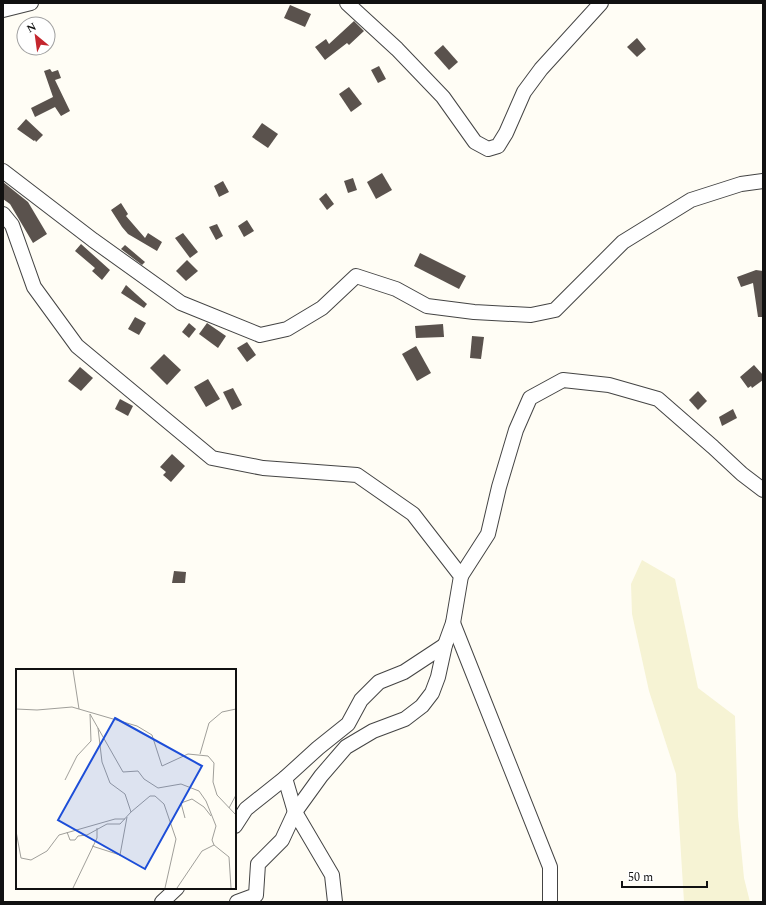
<svg xmlns="http://www.w3.org/2000/svg" width="766" height="905" viewBox="0 0 766 905" font-family="Spectral,serif">
<style>
.farmland{fill:#f6f3d4}
.building{fill:#5a524d}
.lines{fill:none;stroke-linecap:round;stroke-linejoin:round}
.minor-casing{stroke:#444;stroke-width:16}
.minor{stroke:#fff;stroke-width:14}
.inset-road{fill:none;stroke:#a09f9a;stroke-width:1}
.view{fill:#1d4ed8;fill-opacity:0.15;stroke:#1d4ed8;stroke-width:2}
.inset-edge{fill:none;stroke:#111;stroke-width:2}
</style>
<rect width="100%" height="100%" fill="#fffdf5"/>
<polygon class="farmland" points="642,560 675,579 698,688 735,716 738,816 744,878 750,902 684,902 676,774 649,691 632,614 631,584"/>
<g class="building">
<polygon points="290,5 311,14 305,27 284,18"/>
<polygon points="354,21 364,31 349,45 347,43 325,60 315,47 326,39 329,44"/>
<polygon points="637,38 646,49 637,57 627,47"/>
<polygon points="443,45 458,62 449,70 434,53"/>
<polygon points="379,66 386,79 378,83 371,70"/>
<polygon points="50,69 52,72 58,70 61,78 55,80 70,111 61,116 55,107 35,117 31,108 53,97 44,71"/>
<polygon points="349,87 362,104 351,112 339,94"/>
<polygon points="26,119 43,135 36,142 35,140 34,141 17,129"/>
<polygon points="262,123 278,134 268,148 252,137"/>
<polygon points="382,173 392,190 376,199 367,182"/>
<polygon points="353,178 357,190 348,193 344,181"/>
<polygon points="223,181 229,192 219,197 214,186"/>
<polygon points="3,182 28,202 47,234 33,243 10,204 3,199"/>
<polygon points="326,193 334,204 327,210 319,199"/>
<polygon points="121,203 128,214 126,216 145,238 148,233 162,242 157,251 128,234 122,227 111,210"/>
<polygon points="247,220 254,231 244,237 238,226"/>
<polygon points="217,224 223,236 216,240 209,227"/>
<polygon points="183,233 198,252 190,258 175,238"/>
<polygon points="81,244 110,270 102,280 92,271 95,268 75,251"/>
<polygon points="125,245 145,262 142,265 121,249"/>
<polygon points="420,253 466,276 459,289 414,266"/>
<polygon points="187,260 198,271 186,281 176,271"/>
<polygon points="756,270 763,271 763,317 758,317 753,283 741,287 737,277"/>
<polygon points="126,285 147,304 144,308 121,293"/>
<polygon points="135,317 146,323 139,335 128,329"/>
<polygon points="189,323 196,329 189,338 182,332"/>
<polygon points="207,323 226,336 218,348 199,334"/>
<polygon points="443,324 444,337 416,338 415,326"/>
<polygon points="472,336 484,337 481,359 470,358"/>
<polygon points="247,342 256,355 247,362 237,348"/>
<polygon points="416,346 431,373 417,381 402,354"/>
<polygon points="164,354 181,370 167,385 150,368"/>
<polygon points="754,365 763,375 763,380 752,388 751,386 748,388 740,377"/>
<polygon points="80,367 93,378 81,391 68,381"/>
<polygon points="208,379 220,399 206,407 194,387"/>
<polygon points="233,388 242,405 232,410 223,392"/>
<polygon points="698,391 707,401 698,410 689,400"/>
<polygon points="120,399 133,406 128,416 115,409"/>
<polygon points="733,409 737,418 722,426 719,417"/>
<polygon points="172,454 185,466 171,482 163,475 166,472 160,467"/>
<polygon points="174,571 186,572 185,583 172,583"/>
</g>
<g class="lines">
<defs>
<g id="minor">
<polyline points="347,3 397,49 443,97 475,142 488,149 498,146 506,133 524,92 541,69 601,3"/>
<polyline points="3,10 31,3"/>
<polyline points="3,171 93,240 181,303 260,335 287,329 322,308 356,276 396,289 427,306 474,312 531,315 555,310 623,242 691,200 741,184 763,181"/>
<polyline points="3,214 12,225 34,287 77,346 212,458 263,468 357,475 413,514 461,576 453,623 445,645 438,677 432,693 422,706 405,719 373,731 346,747 321,776 295,812 282,840 258,864 256,895 237,902"/>
<polyline points="461,576 488,534 499,487 516,430 530,398 563,380 609,385 658,399 713,447 742,474 763,490"/>
<polyline points="453,623 550,867 550,902"/>
<polyline points="285,778 295,812 332,875 335,902"/>
<polyline points="235,826 246,809 285,778 318,748 348,724 361,700 379,682 404,672 445,645"/>
<polyline points="162,902 177,888"/>
</g>
</defs>
<use href="#minor" class="minor-casing"/>
<use href="#minor" class="minor"/>
</g>
<g transform="translate(16 669)">
<rect width="220" height="220" fill="#fffdf5"/>
<path class="inset-road" d="M57 1 63 40M0 40 21 41 56 38 121 57 136 66 146 97 172 85 192 87 198 94 197 113 201 126 220 146M184 85 193 54 206 43 220 40M49 111 61 87 75 72 74 45 107 103 122 102 128 110 142 119 165 115 183 122 190 132 200 157 196 171 198 176 213 188 215 219M213 139 220 126M115 143 134 127H139L148 135 160 170 149 219M169 149 165 134 176 130 188 138 195 147M0 162 5 189 15 191 31 182 43 166 99 150H109M51 163 54 171H59L62 167 71 166 91 155H104L115 143 109 125 94 114 86 93 82 59M76 177 104 186 111 148M57 219 81 169V159M161 219 186 182 198 176"/>
<path class="view" d="M99 49 186 97 129 200 42 151Z"/>
<rect width="220" height="220" class="inset-edge"/>
</g>
<rect width="766" height="905" fill="none" stroke="#111111" stroke-width="8"/>
<g transform="translate(36 36) rotate(331)"><circle r="19" fill="#ffffff" stroke="#a0a0a0"/>
<path d="M0-3L7 15L0 10L-7 15Z" fill="#c4262e"/>
<text y="-6" font-size="11" font-weight="bold" text-anchor="middle" fill="#111111">N</text>
</g>
<path d="M622 881v6h85v-6" fill="none" stroke="#111111" stroke-width="2"/>
<text x="628" y="881" font-size="12" fill="#111111" stroke="#ffffff" stroke-width="3" paint-order="stroke">50 m</text>
</svg>
